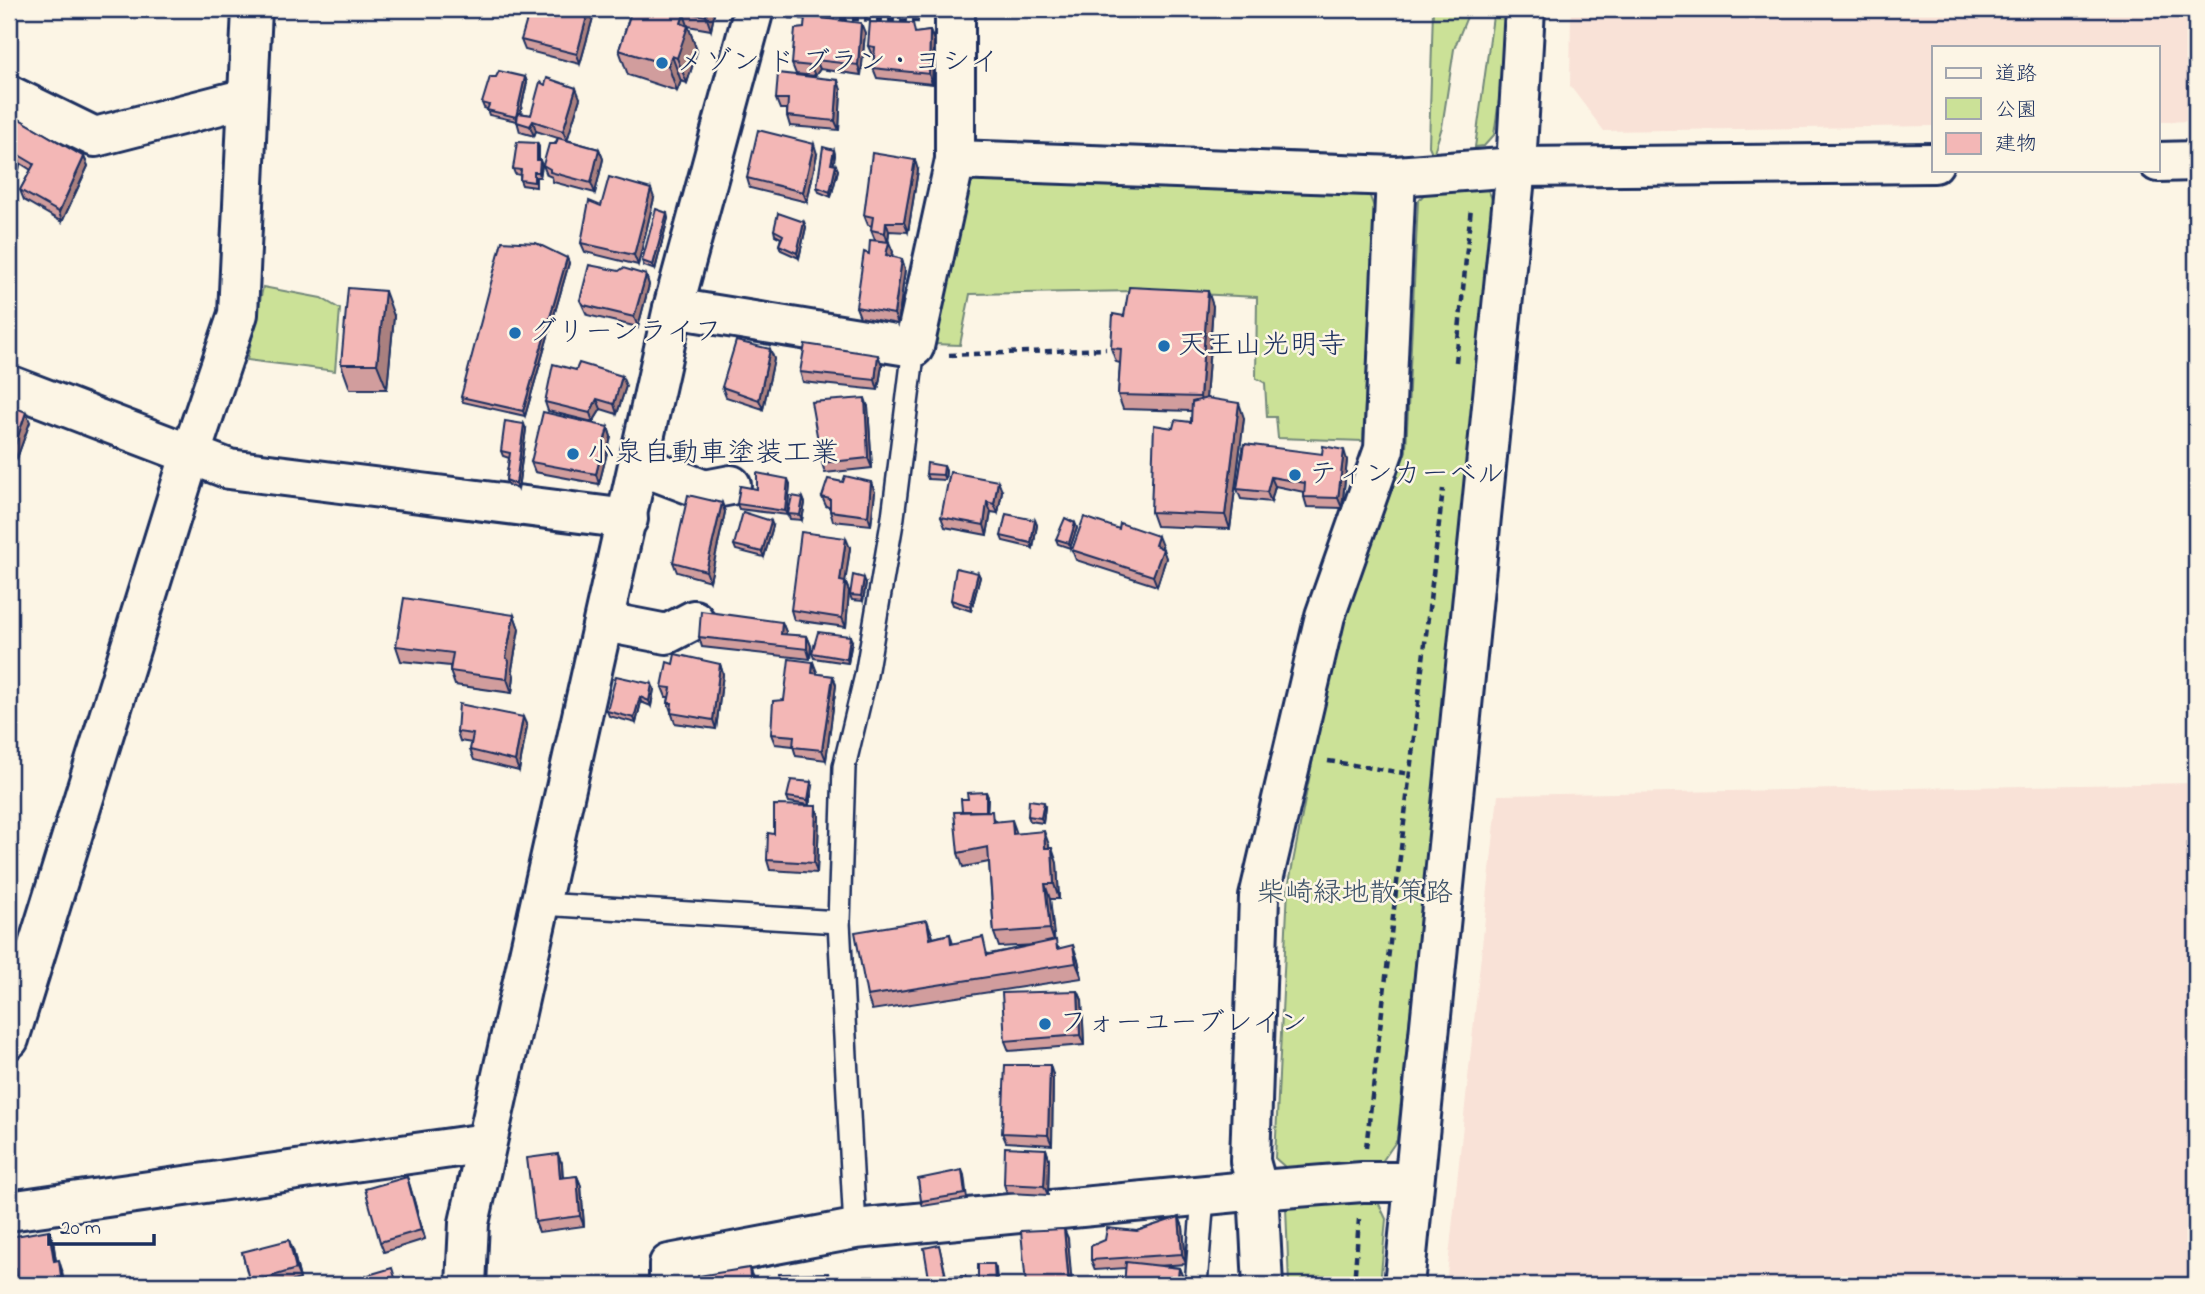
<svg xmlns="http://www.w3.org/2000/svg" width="2205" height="1294" viewBox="0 0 2205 1294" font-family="'Indie Flower','Klee One',sans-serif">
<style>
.built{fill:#f9e2d7}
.green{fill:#cbe197;stroke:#73887a;stroke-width:2}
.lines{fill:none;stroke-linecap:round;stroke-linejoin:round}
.lane-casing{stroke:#1b2f5e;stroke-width:26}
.street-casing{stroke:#1b2f5e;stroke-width:44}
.secondary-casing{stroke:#1b2f5e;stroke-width:44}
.path{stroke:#1b2f5e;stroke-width:4.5;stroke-dasharray:7 5;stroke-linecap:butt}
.lane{stroke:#fcf5e5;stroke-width:21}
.street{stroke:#fcf5e5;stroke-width:38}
.secondary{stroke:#fcf5e5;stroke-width:38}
.wall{fill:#d19d9d;stroke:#1b2f5e;stroke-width:2}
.shaded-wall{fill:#aa807f;stroke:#1b2f5e;stroke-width:2}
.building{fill:#f3b7b6;stroke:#1b2f5e;stroke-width:2}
.poi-dot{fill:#1f6fb2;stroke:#fcf5e5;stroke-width:2.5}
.labels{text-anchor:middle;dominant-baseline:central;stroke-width:5;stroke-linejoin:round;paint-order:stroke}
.poi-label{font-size:28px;fill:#1b2f5e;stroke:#fcf5e5;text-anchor:start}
.park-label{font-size:28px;fill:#3e5369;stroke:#fcf5e5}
</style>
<rect width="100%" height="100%" fill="#fcf5e5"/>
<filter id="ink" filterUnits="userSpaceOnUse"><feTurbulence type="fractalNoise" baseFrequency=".0143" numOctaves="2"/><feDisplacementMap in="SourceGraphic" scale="14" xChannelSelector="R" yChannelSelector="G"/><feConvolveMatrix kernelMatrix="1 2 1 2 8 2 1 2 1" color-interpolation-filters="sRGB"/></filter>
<g filter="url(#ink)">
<g class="built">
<polygon points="1571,9 2196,9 2196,121 2158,122 2158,47 1934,47 1934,126 1604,131 1570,86"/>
<polygon points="2196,783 2196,1285 1446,1285 1498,795"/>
</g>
<g class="green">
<polygon points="1433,9 1470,9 1454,49 1442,127 1433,155 1429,146"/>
<polygon points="1494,9 1512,9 1494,135 1484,146 1475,147"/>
<polygon points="967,177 1369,194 1375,210 1363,441 1278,438 1276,417 1267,417 1265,383 1256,378 1257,297 1136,291 970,294 960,345 933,344"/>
<polygon points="1486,186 1495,205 1397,1140 1379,1166 1285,1167 1275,1158 1288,888 1335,644 1406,451 1418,201 1427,191"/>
<polygon points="263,287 321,298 340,309 335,371 247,360"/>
<polygon points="1378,1202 1386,1219 1380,1285 1289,1285 1286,1207"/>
</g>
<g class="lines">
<defs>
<g id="lane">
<polyline points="541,904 839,922"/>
<polyline points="855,1229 839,922 844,767 866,675 893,517 914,347"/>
<polyline points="1196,1285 1203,1197"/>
</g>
<g id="street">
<polyline points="9,95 95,137 247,98"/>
<polyline points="955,160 955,9"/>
<polyline points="2158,162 2196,161"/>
<polyline points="673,308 914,347 955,160 1396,176 1516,167 1934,163"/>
<polyline points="9,385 229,469 628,519"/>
<polyline points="639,465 705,490 731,485"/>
<polyline points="605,622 667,634 694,620"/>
<polyline points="9,1039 190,456 238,314 252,9"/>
<polyline points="9,1211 486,1143"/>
<polyline points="466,1285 469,1223 673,308 754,9"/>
<polyline points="669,1285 669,1264 855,1229 1258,1190 1362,1182 1413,1182"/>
<polyline points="1263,1285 1258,1190 1250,1161 1259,897 1325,616 1384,449 1396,176"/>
</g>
<polyline id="secondary" points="1404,1285 1516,167 1525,9"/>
</defs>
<use href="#lane" class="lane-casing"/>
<use href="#street" class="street-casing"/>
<use href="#secondary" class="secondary-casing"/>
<g class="path">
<polyline points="788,17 807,18"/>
<polyline points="816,18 919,21"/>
<polyline points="949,355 1106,349"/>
<polyline points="1456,362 1471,207"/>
<polyline points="1328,761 1410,774"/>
<polyline points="1366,1148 1443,489"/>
<polyline points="1354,1285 1359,1219"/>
</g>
<use href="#lane" class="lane"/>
<use href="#street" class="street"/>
<use href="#secondary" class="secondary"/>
</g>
<g class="wall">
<polygon points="632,9 715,9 711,30 688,26 697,51 687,83 681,81 677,91 628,75 619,50"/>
<polygon points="594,14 580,64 525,50 521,40"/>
<polygon points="930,31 934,41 932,84 877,78 873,68 874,56 872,55 868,46 916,33"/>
<polygon points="865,33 861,75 820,69 815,76 796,74 792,64"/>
<polygon points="525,77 527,82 520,113 531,115 545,85 580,98 567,140 599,149 603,159 595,193 553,182 552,177 547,175 543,165 558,138 536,131 534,136 520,132 517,121 489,115 487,109 484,108 482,103"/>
<polygon points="841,90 839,130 790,126 787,116 787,109 780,109 776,99"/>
<polygon points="9,113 84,157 88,166 62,222 24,200 20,190 31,170 20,163 19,170 9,164"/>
<polygon points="537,143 539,147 539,160 542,165 540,177 536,177 536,187 522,185 520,180 520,175 515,174 513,169"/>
<polygon points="834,150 835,155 833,164 838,170 831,197 819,192 817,187"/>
<polygon points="817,154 807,202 750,188 747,178"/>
<polygon points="918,170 908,232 889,231 888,242 893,252 892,256 902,259 905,269 898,324 860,317 856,307 883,242 875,240 871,230 872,226 868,225 864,215"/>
<polygon points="654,198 638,265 585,252 581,243 601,206"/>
<polygon points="668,218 655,270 644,266 642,261"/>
<polygon points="804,222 806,227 799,258 781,250 779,245 781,238 775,235 774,230"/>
<polygon points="567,258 569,263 525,416 463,402 461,397"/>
<polygon points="646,275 649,285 638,327 587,315 580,300"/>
<polygon points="1213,306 1206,398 1244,418 1230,529 1156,526 1151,512 1173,428 1191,422 1192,411 1123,409 1118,395 1120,363 1116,362 1111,348 1124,316"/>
<polygon points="394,316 387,389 350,389 341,364"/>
<polygon points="770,349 774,359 763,409 726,397 722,387"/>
<polygon points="882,365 878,390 803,382 800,372"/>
<polygon points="626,386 617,414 601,409 593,422 548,411 545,402"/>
<polygon points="9,405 30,422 17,458 9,455"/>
<polygon points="868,407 872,468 825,473 822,463"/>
<polygon points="608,427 611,437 599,484 535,472 531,462"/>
<polygon points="526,429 518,489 508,485 506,480 509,458 503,456 501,451"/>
<polygon points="1244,444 1347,460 1342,508 1307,507 1304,497 1304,492 1275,486 1271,502 1241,499 1237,489"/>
<polygon points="944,466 946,471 945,480 928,479 926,474"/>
<polygon points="790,484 787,515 739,509 737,504 757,489"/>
<polygon points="1002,491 998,513 991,512 987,535 945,527 941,517"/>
<polygon points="875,492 871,525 833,521 830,511 830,508 826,506 822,497"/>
<polygon points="803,498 805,503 802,520 790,519 788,514"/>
<polygon points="722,503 725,512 710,581 677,572 673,562"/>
<polygon points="1035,520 1037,525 1033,548 1003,541 1001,536"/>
<polygon points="1075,523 1077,528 1070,548 1058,544 1056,539"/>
<polygon points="773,526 764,557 736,550 734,545"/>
<polygon points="1162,546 1161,548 1166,558 1157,586 1076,560 1072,550"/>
<polygon points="850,548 845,581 849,591 846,627 794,620 791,610"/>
<polygon points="978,573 980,577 971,611 953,605 951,600"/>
<polygon points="866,583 863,601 852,600 850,595"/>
<polygon points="514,615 519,629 512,669 514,676 512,693 455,685 450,671 450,666 401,661 396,646"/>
<polygon points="782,622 786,632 785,635 807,636 811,646 810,659 702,647 699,637"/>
<polygon points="852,641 848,663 814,658 812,653"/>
<polygon points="813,662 816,674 833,676 836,685 826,760 796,756 793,746 775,744 771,734 784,700"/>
<polygon points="673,664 720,664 723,674 716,729 675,723 668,703 669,697 666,697 662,687"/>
<polygon points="654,689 651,706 641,702 636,723 609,716 607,711"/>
<polygon points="527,726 519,771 474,760 470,750 472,743 460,741 457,732"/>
<polygon points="813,786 809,805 789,802 787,797"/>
<polygon points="986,792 988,797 987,811 996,822 1017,834 1049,845 1049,848 1057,863 1059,899 1050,899 1054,941 1059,949 1078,960 1082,978 872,1010 867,996 932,934 933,938 950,934 953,944 989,954 1035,945 999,947 994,933 989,862 963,867 958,853 962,811 968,799"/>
<polygon points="816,806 819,816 817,873 770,870 767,860 774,834"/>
<polygon points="1045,807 1043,823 1030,821 1028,816"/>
<polygon points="1078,991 1082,1000 1084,1045 1009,1051 1005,1041"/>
<polygon points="1053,1075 1052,1145 1006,1142 1002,1133"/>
<polygon points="1046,1149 1049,1159 1048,1195 1007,1193 1004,1184"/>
<polygon points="562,1164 563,1178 577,1176 581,1186 584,1226 539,1232 535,1222"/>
<polygon points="962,1170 964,1175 967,1199 923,1206 921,1201"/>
<polygon points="407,1177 425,1239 384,1252 380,1242"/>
<polygon points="1179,1217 1183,1227 1186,1264 1157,1266 1179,1268 1183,1278 1182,1285 1124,1285 1126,1268 1095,1270 1091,1260 1137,1231"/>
<polygon points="10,1237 53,1240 56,1261 62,1270 11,1279 9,1273 9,1247 13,1246"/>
<polygon points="293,1250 300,1279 278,1285 251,1285 242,1252"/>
<polygon points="940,1250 946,1276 965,1276 969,1285 919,1285 939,1284 938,1281 931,1283 929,1278"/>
<polygon points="996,1269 997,1285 979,1285 978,1283"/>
</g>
<g class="shaded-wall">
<polygon points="589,9 592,9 594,14 580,64 577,54"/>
<polygon points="707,9 715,9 711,30 706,16"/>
<polygon points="684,14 697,51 687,83 677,58 681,23"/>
<polygon points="861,23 865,33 861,75 858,65"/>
<polygon points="930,31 934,41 932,84 929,74"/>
<polygon points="672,56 681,81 677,91 668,65"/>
<polygon points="816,60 820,69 815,76 811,66"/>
<polygon points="525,77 527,82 518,122 516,117"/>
<polygon points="838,80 841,90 839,130 835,121"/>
<polygon points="576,88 580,98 567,141 563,131"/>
<polygon points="533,121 536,131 534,136 530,126"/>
<polygon points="537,143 539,147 539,164 537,160"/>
<polygon points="814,144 817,154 807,202 803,192"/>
<polygon points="599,149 603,159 595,193 591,183"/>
<polygon points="834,150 835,155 833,169 831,164"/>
<polygon points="17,154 20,163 19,170 15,160"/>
<polygon points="84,157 88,166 62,222 59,212"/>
<polygon points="540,160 542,165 540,177 539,172"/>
<polygon points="915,160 918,170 908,232 904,222"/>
<polygon points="836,165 838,170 831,197 830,192"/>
<polygon points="651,189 654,198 638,265 634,255"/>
<polygon points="667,213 668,218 655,270 653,265"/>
<polygon points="804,222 806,227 799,258 797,253"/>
<polygon points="886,222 889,231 888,243 885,233"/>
<polygon points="889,242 893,252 889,265 886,255"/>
<polygon points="567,258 569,263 525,416 523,411"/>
<polygon points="902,259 905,269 898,324 894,314"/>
<polygon points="646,275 649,285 638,327 634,317"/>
<polygon points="385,291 394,316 387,389 377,364"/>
<polygon points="1208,291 1213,306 1205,412 1200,397"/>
<polygon points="770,349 774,359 763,409 759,400"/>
<polygon points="878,355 882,365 878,390 875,380"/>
<polygon points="622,376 626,386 617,414 614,404"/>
<polygon points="865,398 868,407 872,468 868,458"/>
<polygon points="597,399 601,409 593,422 590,413"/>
<polygon points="1239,403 1244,418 1230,529 1225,515"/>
<polygon points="26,412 30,422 17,458 14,448"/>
<polygon points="524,424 526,429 518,489 516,484"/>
<polygon points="608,427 611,437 599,484 596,474"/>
<polygon points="1344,450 1347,460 1342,508 1338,498"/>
<polygon points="944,466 946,471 945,480 943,475"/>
<polygon points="1271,477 1275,486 1271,502 1267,492"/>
<polygon points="788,479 790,484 787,515 785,511"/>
<polygon points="998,481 1002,491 998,513 994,504"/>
<polygon points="871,482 875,492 871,525 868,516"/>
<polygon points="803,498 805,503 802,520 800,515"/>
<polygon points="987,502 991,512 987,535 984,525"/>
<polygon points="722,503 725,512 710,581 706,571"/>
<polygon points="1035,520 1037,525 1033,548 1031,543"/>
<polygon points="771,521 773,526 764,557 762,552"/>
<polygon points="1075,523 1077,528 1070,548 1069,543"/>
<polygon points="1158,536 1162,546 1159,555 1155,545"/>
<polygon points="846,538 850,548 844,591 840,581"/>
<polygon points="1163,549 1166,558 1157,586 1153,576"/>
<polygon points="978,573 980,577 971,611 970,606"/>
<polygon points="864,578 866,583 863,601 861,596"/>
<polygon points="845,582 849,591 846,627 842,618"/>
<polygon points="514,615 519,629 512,669 514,676 512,693 507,679 506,657"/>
<polygon points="782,622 786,632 784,644 781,634"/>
<polygon points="807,636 811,646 810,659 807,649"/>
<polygon points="850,636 852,641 848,663 847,659"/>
<polygon points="813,662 817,672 815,683 812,673"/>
<polygon points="720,664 723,674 716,729 713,720"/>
<polygon points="833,676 836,685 826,760 822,750"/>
<polygon points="652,684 654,689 651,706 649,701"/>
<polygon points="640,697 641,702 636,723 634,718"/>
<polygon points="523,717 527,726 519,771 515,761"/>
<polygon points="811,782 813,786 809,805 808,800"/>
<polygon points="986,792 988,797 987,816 986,811"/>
<polygon points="1044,802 1045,807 1043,823 1041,818"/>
<polygon points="816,806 819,816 817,873 814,863"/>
<polygon points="1012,820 1017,834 1013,834"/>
<polygon points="1044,831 1049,845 1050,862 1045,848"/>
<polygon points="1052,848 1057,863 1059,899 1054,884"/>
<polygon points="1045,884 1050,899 1055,944 1050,929"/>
<polygon points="927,920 932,934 935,953 930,939"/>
<polygon points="1073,945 1078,960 1082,978 1076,963"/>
<polygon points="1078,991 1082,1000 1084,1045 1080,1035"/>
<polygon points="1050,1065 1053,1075 1052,1145 1048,1135"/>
<polygon points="1046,1149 1049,1159 1048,1195 1044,1186"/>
<polygon points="558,1154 562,1164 563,1188 560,1178"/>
<polygon points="577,1176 581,1186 584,1226 580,1216"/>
<polygon points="407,1177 410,1186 425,1239 421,1230"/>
<polygon points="1179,1217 1183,1227 1186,1264 1182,1254"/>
<polygon points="1064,1229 1068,1238 1072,1285 1069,1285"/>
<polygon points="49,1230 53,1240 57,1271 54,1261"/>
<polygon points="289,1240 293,1250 300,1279 296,1269"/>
<polygon points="59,1260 62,1270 64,1285 62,1285"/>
<polygon points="994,1264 996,1269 997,1285 995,1285"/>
<polygon points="749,1268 753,1278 754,1285 751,1285"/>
<polygon points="1179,1268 1183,1278 1182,1285 1177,1285"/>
<polygon points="828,1273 832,1282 832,1285 829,1285"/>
</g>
<g class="building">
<polygon points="530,9 589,9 577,54 521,40"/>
<polygon points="632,9 666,9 684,14 681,23 688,26 677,58 672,56 668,65 619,50"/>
<polygon points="668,9 707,9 706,16"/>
<polygon points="805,16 861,23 858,65 816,60 811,66 792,64 795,29 804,28"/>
<polygon points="870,22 913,23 915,33 930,31 929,74 873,68 875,47 868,46"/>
<polygon points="499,71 525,77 516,117 487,110 489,105 482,103 490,77 496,77"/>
<polygon points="778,73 838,80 835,121 787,116 788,99 776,99"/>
<polygon points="547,78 576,88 563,131 533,121 530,126 517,122 518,113 531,115 540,82 545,85"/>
<polygon points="9,113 84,157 59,212 20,190 34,164 17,154 15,160 9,156"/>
<polygon points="758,130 814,144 803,192 747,178"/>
<polygon points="558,138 599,149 591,183 550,172 550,169 543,165 549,144 556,144"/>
<polygon points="517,142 537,143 537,160 540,160 539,172 534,172 534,182 520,180 521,170 513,169"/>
<polygon points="823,147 834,150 831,164 836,165 830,192 817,187"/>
<polygon points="872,153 915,160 904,222 886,222 885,233 871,230 873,217 864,215"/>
<polygon points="609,177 651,189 634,255 581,243 589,201 601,206"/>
<polygon points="656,209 667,213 653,265 642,261"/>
<polygon points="778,213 804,222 797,253 779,245 783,235 774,230"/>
<polygon points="870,240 889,242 886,255 902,259 894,314 856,307 864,252 869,254"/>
<polygon points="502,241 536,243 567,258 523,411 461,397"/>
<polygon points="589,265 619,271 623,268 646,275 634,317 584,305 580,300"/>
<polygon points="1129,287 1208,291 1200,397 1118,395 1121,349 1111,348 1113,314 1124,316"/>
<polygon points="348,288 385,291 377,364 341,364"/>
<polygon points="736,341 770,349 759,400 722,387"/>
<polygon points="805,344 878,355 875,380 800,372"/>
<polygon points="579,363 622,376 614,404 597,399 590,413 545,402 553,364 576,370"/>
<polygon points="865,398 868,458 822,463 811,402"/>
<polygon points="1207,398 1239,403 1225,515 1151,512 1154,425 1173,428 1175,420 1191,422 1192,402"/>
<polygon points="9,405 26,412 14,448 9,446"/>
<polygon points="543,412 608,427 596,474 531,462"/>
<polygon points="505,421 524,424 516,484 506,480 510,453 501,451"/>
<polygon points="1244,444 1322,454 1323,446 1344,450 1338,498 1304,497 1305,483 1271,477 1267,492 1237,489"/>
<polygon points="927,463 944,466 943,475 926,474"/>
<polygon points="950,472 998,481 994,504 987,502 984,525 941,517"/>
<polygon points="757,473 788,479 785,511 737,504 740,486 757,489"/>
<polygon points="845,476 871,482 868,516 830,511 830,499 822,497 828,479 843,482"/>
<polygon points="688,495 722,503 706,571 673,562"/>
<polygon points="792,496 803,498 800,515 788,514"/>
<polygon points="743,512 771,521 762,552 734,545"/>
<polygon points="1006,514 1035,520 1031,543 1001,536"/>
<polygon points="1084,517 1119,529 1120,523 1158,536 1155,545 1163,549 1153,576 1072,550"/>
<polygon points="1065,518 1075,523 1069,543 1056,539"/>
<polygon points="801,532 846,538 840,581 845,582 842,618 791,610"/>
<polygon points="956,568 978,573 970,606 951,600"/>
<polygon points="853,575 864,578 861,596 850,595"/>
<polygon points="404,598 514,615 506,657 509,661 507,679 450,671 453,653 396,646"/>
<polygon points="701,611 782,622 781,634 807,636 807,649 699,637"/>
<polygon points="818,632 850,636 847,659 812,653"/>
<polygon points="675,654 720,664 713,720 671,713 672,703 668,703 671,688 662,687 667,662 673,664"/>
<polygon points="789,659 813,662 812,673 833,676 822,750 793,747 794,736 771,734 773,701 784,700"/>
<polygon points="616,676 652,684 649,701 640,697 634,718 607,711"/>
<polygon points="459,704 523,717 515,761 470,750 473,734 457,732"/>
<polygon points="791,780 811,782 808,800 787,797"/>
<polygon points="986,792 986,811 962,811 961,799 968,799 967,793"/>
<polygon points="1029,800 1044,802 1041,818 1028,816"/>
<polygon points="774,805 816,806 814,863 767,860 768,833 774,834"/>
<polygon points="992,811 993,822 1012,820 1013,834 1044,831 1045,848 1052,848 1054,884 1045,884 1050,929 994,933 988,847 958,853 954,812"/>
<polygon points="927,920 930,939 950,934 951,944 983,937 987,955 1056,940 1057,949 1073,945 1076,963 867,996 855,932"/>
<polygon points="1078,991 1080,1035 1005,1041 1002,993"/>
<polygon points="1005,1065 1050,1065 1048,1135 1002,1133"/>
<polygon points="1005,1147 1046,1149 1044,1186 1004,1184"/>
<polygon points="558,1154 560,1178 577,1176 580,1216 535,1222 527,1158"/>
<polygon points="962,1170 965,1194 921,1201 918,1179"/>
<polygon points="407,1177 421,1230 380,1242 365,1189"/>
<polygon points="1179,1217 1182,1254 1091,1260 1091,1246 1105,1240 1107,1228 1137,1231"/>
<polygon points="1064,1229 1069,1285 1026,1285 1021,1231"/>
<polygon points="49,1230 54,1261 59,1260 62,1285 18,1285 16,1268 9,1269 9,1247 14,1246 10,1237"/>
<polygon points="289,1240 296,1269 250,1283 242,1252"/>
<polygon points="939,1245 945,1274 929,1278 924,1248"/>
<polygon points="1126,1262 1179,1268 1177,1285 1124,1285"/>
<polygon points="978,1264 994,1264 995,1284 978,1283"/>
<polygon points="392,1268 397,1284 411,1280 413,1285 358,1285 367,1283 365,1276"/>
<polygon points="749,1268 751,1285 699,1285 698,1276"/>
<polygon points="828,1273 829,1285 780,1285 779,1274"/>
<polygon points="938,1276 965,1276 966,1285 919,1285 919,1284 939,1284"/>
</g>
</g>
<g class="poi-dot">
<circle cx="662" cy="63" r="7"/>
<circle cx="515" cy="333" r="7"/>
<circle cx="1164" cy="346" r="7"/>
<circle cx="573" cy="454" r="7"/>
<circle cx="1295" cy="475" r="7"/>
<circle cx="1045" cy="1024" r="7"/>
</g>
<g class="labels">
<g class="poi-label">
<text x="676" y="63">メゾン ド ブラン・ヨシイ</text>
<text x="529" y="333">グリーンライフ</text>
<text x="1178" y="346">天王山光明寺</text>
<text x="587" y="454">小泉自動車塗装工業</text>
<text x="1309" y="475">ティンカーベル</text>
<text x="1059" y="1024">フォーユーブレイン</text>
</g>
<g class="park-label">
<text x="1355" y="894">柴崎緑地散策路</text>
</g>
</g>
<rect width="2205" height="1294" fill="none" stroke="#fcf5e5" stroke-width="35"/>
<rect x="18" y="18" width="2170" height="1259" fill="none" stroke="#1b2f5e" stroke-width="2.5" filter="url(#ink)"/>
<rect x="1932" y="46" width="228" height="126" fill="#fcf5e5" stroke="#a2a6af" stroke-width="2"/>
<rect x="1946" y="68" width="35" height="10" fill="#fcf5e5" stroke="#a2a6af" stroke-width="2"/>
<text x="1995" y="80" font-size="21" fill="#1b2f5e">道路</text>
<rect x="1946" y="98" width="35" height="21" fill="#cbe197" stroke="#a2a6af" stroke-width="2"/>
<text x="1995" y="116" font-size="21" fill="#1b2f5e">公園</text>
<rect x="1946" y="133" width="35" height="21" fill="#f3b7b6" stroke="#a2a6af" stroke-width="2"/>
<text x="1995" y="150" font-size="21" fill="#1b2f5e">建物</text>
<path d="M49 1234v10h105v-10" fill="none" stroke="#1b2f5e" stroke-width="3.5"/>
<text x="60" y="1234" font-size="21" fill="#1b2f5e" stroke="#fcf5e5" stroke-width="5" paint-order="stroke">20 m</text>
</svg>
